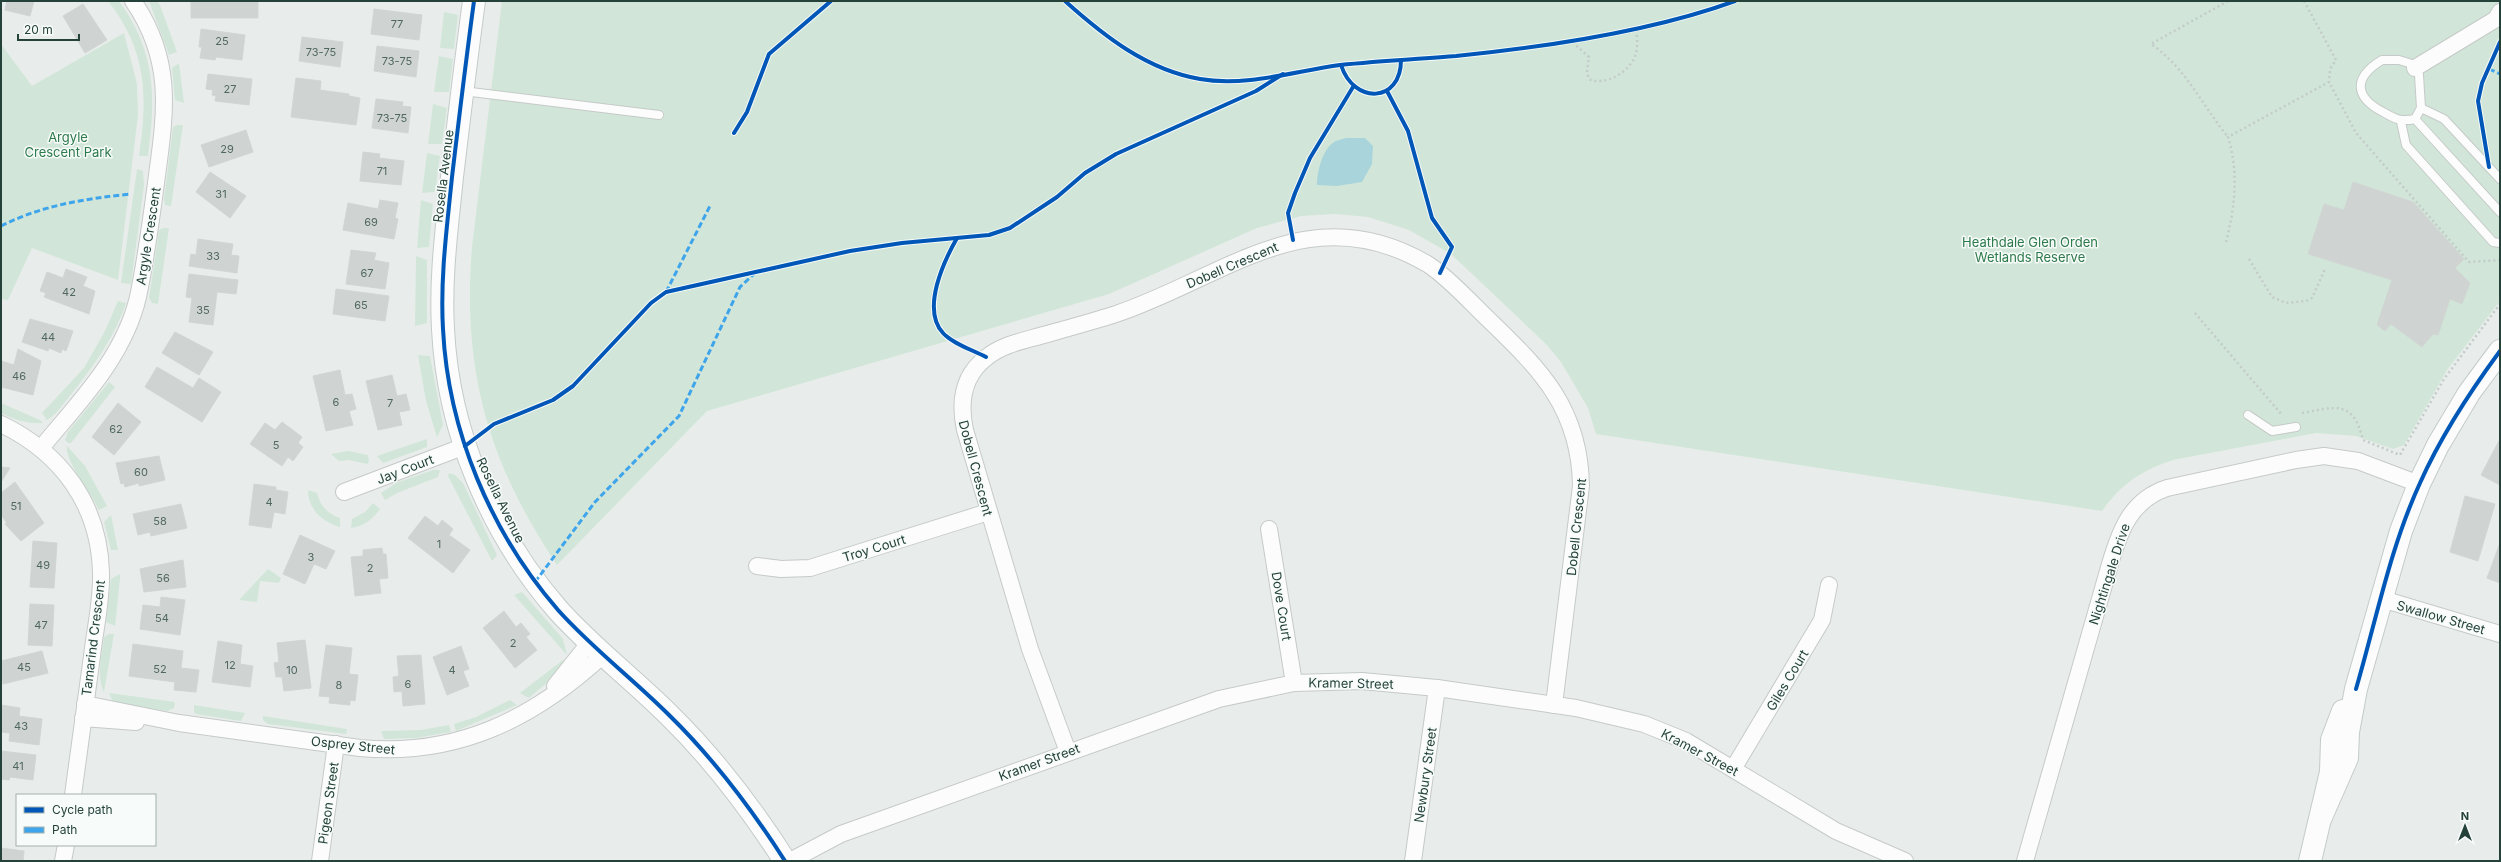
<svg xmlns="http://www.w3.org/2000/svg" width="2501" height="862" viewBox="0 0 2501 862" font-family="Inter,sans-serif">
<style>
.green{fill:#d1e6d8}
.water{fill:#a9d4db}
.building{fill:#cfd4d2;stroke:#d1d6d4}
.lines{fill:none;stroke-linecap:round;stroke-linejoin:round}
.lane-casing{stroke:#c5cac8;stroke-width:10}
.street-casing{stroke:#c5cac8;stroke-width:18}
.secondary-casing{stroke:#c3cbc8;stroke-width:24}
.path{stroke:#c3ccca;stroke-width:2.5;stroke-dasharray:2 3;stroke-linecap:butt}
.lane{stroke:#fcfcfc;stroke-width:8}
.street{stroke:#fcfcfc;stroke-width:16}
.secondary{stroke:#fcfcfc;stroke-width:22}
.quiet{stroke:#3ea4ec;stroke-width:3;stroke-dasharray:6 3;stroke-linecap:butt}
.cycleway-casing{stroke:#f7fbf9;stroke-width:6}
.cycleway{stroke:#0057b8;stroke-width:4}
.labels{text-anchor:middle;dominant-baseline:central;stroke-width:3;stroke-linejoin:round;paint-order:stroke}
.number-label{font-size:11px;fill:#506761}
.park-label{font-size:13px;fill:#2d7a4b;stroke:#f7fbf9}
.street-label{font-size:13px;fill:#24423a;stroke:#f7fbf9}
</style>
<rect width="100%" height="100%" fill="#e8edeb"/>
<g class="green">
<path d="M108 1H119C156 52 156 97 148 156H139C148 97 147 50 108 1Z"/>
<polygon points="149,1 157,1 160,5 177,52 169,55"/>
<path d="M502 1H2500V301L2447 370 2404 445 2393 449 2356 436 2316 433 2173 460C2142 470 2121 484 2102 511L1596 434 1588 408 1561 362 1546 344 1451 254 1409 230 1368 217 1335 214 1301 216 1257 228 1109 294 707 411 557 565C488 462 462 370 472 247Z"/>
<polygon points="444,12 458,15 454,49 440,48"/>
<polygon points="124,33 137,84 138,115 118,280 32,248 8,300 1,299 1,44 32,86"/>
<polygon points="439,56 453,59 449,92 434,92"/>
<polygon points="179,63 184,103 175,100 172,68"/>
<polygon points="433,104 447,108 442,144 428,144"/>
<polygon points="177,125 183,125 171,206 165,205 164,199 173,127"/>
<polygon points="427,153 440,156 435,192 422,193"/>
<polygon points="137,169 143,171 144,185 131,284 121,283"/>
<polygon points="421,200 433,204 429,247 417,248"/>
<polygon points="163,228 169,228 158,304 152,303 149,298 159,230"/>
<polygon points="416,256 427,260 427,323 415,326"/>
<path d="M118 301 126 303C115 337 94 365 72 393 64 403 57 414 47 420L42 413 84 368 105 331Z"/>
<polygon points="418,355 430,356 443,425 437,437 426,401"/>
<polygon points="109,382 115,387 71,443 68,443 65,440 68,432"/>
<path d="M1 403 40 420 43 423C27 424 16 420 1 413Z"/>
<polygon points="427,439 427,447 383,463 377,456"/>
<path d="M67 446 85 466 107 506 99 510C92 494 64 460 67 446Z"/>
<polygon points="348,451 368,455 369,462 367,464 349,460 339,461 331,454"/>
<polygon points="433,470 440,470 438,477 397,493 385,500 381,493 396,483"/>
<polygon points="449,473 455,475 463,483 497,555 492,561 448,476"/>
<path d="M308 490 317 493C320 506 328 514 340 518V527C322 522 308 509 308 490Z"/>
<path d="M373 503 380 509C372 520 364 526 351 528L352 519 365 512Z"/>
<polygon points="111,515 118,550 111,550 104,522"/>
<polygon points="268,569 281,578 279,583 260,581 257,602 239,600"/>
<polygon points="120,574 120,579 115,626 106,622 111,579"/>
<polygon points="522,592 563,639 567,655 514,595"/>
<path d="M109 634H114L104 692C96 675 102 656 104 637Z"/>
<polygon points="563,660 566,662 558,673 529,698 520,693"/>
<polygon points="109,693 175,702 174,708 167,711 113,702"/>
<polygon points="510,700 517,705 456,731 454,724 476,717"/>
<polygon points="194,705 245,713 241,721 196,714 194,712"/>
<polygon points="263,716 347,729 346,734 268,724 263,720"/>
<polygon points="449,725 451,732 415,738 384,739 381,731 421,730"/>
</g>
<path class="water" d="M1346 138H1365L1373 146 1372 164 1362 182 1337 186 1317 185C1317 172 1322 150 1334 142 1337 140 1343 139 1346 138Z"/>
<g class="building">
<polygon points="7,1 34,1 30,16 5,10"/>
<rect x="191" y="1" width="67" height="17"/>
<polygon points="83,4 107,40 85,53 63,16"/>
<polygon points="374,9 422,15 419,40 371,34"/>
<polygon points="201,29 245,35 242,60 216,57 215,60 200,58 202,47 199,47"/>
<polygon points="302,37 343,42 340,67 299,61"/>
<polygon points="377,46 419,51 416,77 374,71"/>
<polygon points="208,74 252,79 249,105 215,101 216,96 212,95 213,90 206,89"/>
<polygon points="296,78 321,81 320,90 349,94 349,96 360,98 356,125 291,117"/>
<polygon points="376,99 403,102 402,106 411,107 408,133 372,128"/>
<polygon points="246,130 253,152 209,167 201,145"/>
<polygon points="363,152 380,154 379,158 404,161 401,185 360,181"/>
<polygon points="210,172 246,196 230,218 196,192"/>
<polygon points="2353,182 2413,202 2464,259 2455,268 2470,283 2462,304 2450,299 2438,335 2433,334 2422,347 2391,324 2385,331 2377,325 2392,280 2308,254 2324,204 2344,210"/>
<polygon points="380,200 398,203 395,218 398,219 394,239 343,230 348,203 378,209"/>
<polygon points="198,239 233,244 231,255 239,256 237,273 189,266 191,254 196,255"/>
<polygon points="351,250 376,253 374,260 389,263 385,289 346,284"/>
<polygon points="66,269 87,277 83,286 95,291 89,314 44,297 46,293 40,291 47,272 63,278"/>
<polygon points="189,274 238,280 236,294 217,292 213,325 189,322 192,298 186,297"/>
<polygon points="336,289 389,296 385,321 333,314"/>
<polygon points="30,319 73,331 66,351 62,349 61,353 49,348 48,351 22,342"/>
<polygon points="175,332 213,352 199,375 162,353"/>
<polygon points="18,349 41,361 33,395 1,387 1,361 14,365"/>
<polygon points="157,367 193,388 199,378 221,392 202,422 145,387"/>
<polygon points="340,370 345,395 352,394 356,409 349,411 353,425 326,431 313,376"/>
<polygon points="392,375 397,396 406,394 410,410 399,412 402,425 378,430 366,381"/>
<polygon points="118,403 141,422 114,455 92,437"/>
<polygon points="282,422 302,437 298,443 303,447 293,461 288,457 282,466 250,444 265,423 275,430"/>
<polygon points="2500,439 2500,485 2481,475"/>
<polygon points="159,456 165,480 139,486 139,483 125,487 124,483 121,484 116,463"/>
<polygon points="1,467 10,468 1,482"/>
<polygon points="15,482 44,523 21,541 5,524 7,523 1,515 1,493"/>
<polygon points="254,484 276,487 276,490 288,492 285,514 274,512 271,528 249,525"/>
<polygon points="2465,496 2495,504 2478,561 2450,552"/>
<polygon points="181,504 187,528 151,536 150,532 138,535 133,514"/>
<polygon points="425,516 438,526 442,520 453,529 449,535 470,550 453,573 408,538"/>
<polygon points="300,535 335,551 326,569 314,564 305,584 283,574"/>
<polygon points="33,541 57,543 54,588 30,587"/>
<polygon points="2500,543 2500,583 2487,578"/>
<polygon points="382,548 383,554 386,554 388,578 379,579 381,593 355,596 351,557 363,556 363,550"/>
<polygon points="183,560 186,587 144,592 140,569"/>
<polygon points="161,597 185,600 180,635 140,629 143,605 160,607"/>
<polygon points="30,604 54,605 52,646 28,645"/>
<polygon points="504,611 516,627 521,623 530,634 526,637 537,650 515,668 483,628"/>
<polygon points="305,640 311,688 284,691 282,677 276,677 274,663 279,662 277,643"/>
<polygon points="218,641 242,645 240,664 253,666 250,687 212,682"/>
<polygon points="133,644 183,651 181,668 199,670 196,692 174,690 175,682 129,676"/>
<polygon points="326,645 352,648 349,674 358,675 355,701 350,700 350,705 329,703 330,697 319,696"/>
<polygon points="461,646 469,669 463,671 469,686 447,695 433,657"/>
<polygon points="42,651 48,673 3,684 1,661"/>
<polygon points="421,655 425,704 403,706 402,691 394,692 393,677 399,676 397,656"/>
<polygon points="1,705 20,708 19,716 42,719 39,745 9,741 10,733 1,732"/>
<polygon points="1,751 36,755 33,780 10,777 9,780 1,779"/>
<polygon points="1,848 24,851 23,861 1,861"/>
</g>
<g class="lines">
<defs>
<g id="lane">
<path d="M2382 60H2399L2412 64 2419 75 2421 108 2415 119C2401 122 2395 119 2383 112 2353 96 2354 77 2382 60Z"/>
<polyline points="463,91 659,115"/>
<polyline points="2421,108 2444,119 2500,179"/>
<polyline points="2415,119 2500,212"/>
<polyline points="2401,122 2406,145 2493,242 2500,243"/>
<polyline points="2248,415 2272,431 2296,427"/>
</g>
<g id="street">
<polyline points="2415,68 2496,19 2500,12"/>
<path d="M1 424C61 453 99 504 101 572 102 600 95 629 92 656 86 703 79 749 73 795"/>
<path d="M41 448C79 402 124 357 138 297 146 259 151 221 156 183 165 115 175 62 133 1"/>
<polyline points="344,492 465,446"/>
<polyline points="1269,529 1294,683"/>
<polyline points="757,566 781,569 810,568 988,512"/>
<polyline points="2382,599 2500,634"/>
<polyline points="555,686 590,642"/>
<path d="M85 704 179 723 360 748C457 757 533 719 603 655"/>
<polyline points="83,718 136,722"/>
<path d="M1068 752 1030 649 965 430C959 402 963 375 987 357 1002 345 1022 341 1040 336 1065 329 1091 322 1116 314 1226 277 1310 194 1429 265 1451 280 1469 301 1489 320 1541 370 1580 409 1581 486L1554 705"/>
<polyline points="1733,769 1822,620 1829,585"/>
<polyline points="63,861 66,845"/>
<polyline points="320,861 336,744"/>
<polyline points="790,861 841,834 1219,699 1294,683 1362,681 1437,688 1576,708 1644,724 1686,741 1836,831 1905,861"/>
<polyline points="1413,861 1437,688"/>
<path d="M2025 861 2110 564C2120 530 2131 500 2167 488L2296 460 2324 456 2358 461 2419 484"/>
</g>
<g id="secondary">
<path d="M474 1C466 60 459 118 452 177 447 227 440 278 443 329 448 431 491 533 558 610 592 648 633 679 669 715 714 759 751 808 785 861"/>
<polyline points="2321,817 2347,758 2348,732 2356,689 2401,531 2419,484 2438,445 2469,393 2500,351"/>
<polyline points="2310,861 2331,772 2332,740 2343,711"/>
</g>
</defs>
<use href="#lane" class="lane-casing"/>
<use href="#street" class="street-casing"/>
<use href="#secondary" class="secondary-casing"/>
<g class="path">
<path d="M2228 1 2151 44C2186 68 2202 105 2228 137"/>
<polyline points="2304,1 2336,60 2330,69 2329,82"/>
<path d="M1569 39 1589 57 1587 72 1589 79C1605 87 1632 71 1636 53 1638 45 1637 36 1636 28"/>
<path d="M2226 242C2235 207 2239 173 2228 137L2329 82 2356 133 2469 262 2500 260"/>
<polyline points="2249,259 2272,297 2286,303 2306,301 2312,298 2325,269"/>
<polyline points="2195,313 2282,415"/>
<path d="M2302 413C2336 407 2353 399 2363 440L2400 455 2444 379 2500 304"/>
</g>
<use href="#lane" class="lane"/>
<use href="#street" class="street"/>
<use href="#secondary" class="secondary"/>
<g class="quiet">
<polyline points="2489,69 2500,74"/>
<path d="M1 226C43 205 84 199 131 194"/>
<polyline points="666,292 711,204"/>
<polyline points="535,582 595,502 679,416 740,287 754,274"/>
</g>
<defs>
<g id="cycleway">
<path d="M474 1C466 60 459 118 452 177 447 227 440 278 443 329 448 431 491 533 558 610 592 648 633 679 669 715 714 759 751 808 785 861"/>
<path d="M1065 1C1104 36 1147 70 1200 79 1246 87 1295 71 1340 65 1378 61 1417 59 1456 56 1545 47 1650 32 1735 1"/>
<path d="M1341 65C1354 105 1401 103 1401 60"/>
<polyline points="1387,91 1408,131 1432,218 1452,247 1440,273"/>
<polyline points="734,133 747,112 769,54 831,1"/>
<polyline points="2489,167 2478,101 2482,83 2500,42"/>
<path d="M957 238C944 261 921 309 943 333 953 344 973 350 986 357"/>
<polyline points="1293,240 1288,213 1295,193 1310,158 1353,87"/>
<polyline points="465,446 494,424 553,400 573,386 651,303 666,292 850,251 902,243 989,235 1010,228 1057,197 1085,173 1116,154 1256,91 1283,74"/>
<path d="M2356 689C2376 621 2390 548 2420 483 2441 436 2469 393 2500 351"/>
</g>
</defs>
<use href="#cycleway" class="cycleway-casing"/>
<use href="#cycleway" class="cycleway"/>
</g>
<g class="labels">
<g class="number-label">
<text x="397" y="24">77</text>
<text x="222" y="41">25</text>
<text x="321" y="52">73-75</text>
<text x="397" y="61">73-75</text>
<text x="230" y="89">27</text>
<text x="392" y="118">73-75</text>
<text x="227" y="149">29</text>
<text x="382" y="171">71</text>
<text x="221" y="194">31</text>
<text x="371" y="222">69</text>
<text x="213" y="256">33</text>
<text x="367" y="273">67</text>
<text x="69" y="292">42</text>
<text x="361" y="305">65</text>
<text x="203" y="310">35</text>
<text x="48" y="337">44</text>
<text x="19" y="376">46</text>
<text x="336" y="402">6</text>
<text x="390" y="403">7</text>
<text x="116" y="429">62</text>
<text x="276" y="445">5</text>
<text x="141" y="472">60</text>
<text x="269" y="502">4</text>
<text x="16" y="506">51</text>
<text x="160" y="521">58</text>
<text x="439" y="544">1</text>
<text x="311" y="557">3</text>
<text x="43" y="565">49</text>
<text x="370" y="568">2</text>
<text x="163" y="578">56</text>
<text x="162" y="618">54</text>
<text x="41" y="625">47</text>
<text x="513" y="643">2</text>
<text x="230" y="665">12</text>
<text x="24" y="667">45</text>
<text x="160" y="669">52</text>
<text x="292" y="670">10</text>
<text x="452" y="670">4</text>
<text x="408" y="684">6</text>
<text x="339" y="685">8</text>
<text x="21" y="726">43</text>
<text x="18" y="766">41</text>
</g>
<g class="park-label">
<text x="68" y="137">Argyle<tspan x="68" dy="15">Crescent Park</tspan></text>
<text x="2030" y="242">Heathdale Glen Orden<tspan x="2030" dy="15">Wetlands Reserve</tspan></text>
</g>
<g class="street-label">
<text transform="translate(443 176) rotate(-83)">Rosella Avenue</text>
<text transform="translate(148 236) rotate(-81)">Argyle Crescent</text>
<text transform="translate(1232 265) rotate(-23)">Dobell Crescent</text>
<text transform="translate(976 468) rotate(75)">Dobell Crescent</text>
<text transform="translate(405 469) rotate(-21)">Jay Court</text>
<text transform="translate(501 500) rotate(64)">Rosella Avenue</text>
<text transform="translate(1576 527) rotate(-84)">Dobell Crescent</text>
<text transform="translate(874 548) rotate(-17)">Troy Court</text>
<text transform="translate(2109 574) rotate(-72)">Nightingale Drive</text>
<text transform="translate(1282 606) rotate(81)">Dove Court</text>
<text transform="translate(2441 617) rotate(16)">Swallow Street</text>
<text transform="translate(93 638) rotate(-83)">Tamarind Crescent</text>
<text transform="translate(1787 680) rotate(-59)">Giles Court</text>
<text transform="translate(1351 683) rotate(1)">Kramer Street</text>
<text transform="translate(353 745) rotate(6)">Osprey Street</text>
<text transform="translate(1700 752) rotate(28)">Kramer Street</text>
<text transform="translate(1039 762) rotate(-20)">Kramer Street</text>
<text transform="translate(1425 775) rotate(-82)">Newbury Street</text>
<text transform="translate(328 803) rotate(-82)">Pigeon Street</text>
</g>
</g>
<rect width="2501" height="862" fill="none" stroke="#24423a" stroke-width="4"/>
<rect x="16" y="794" width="140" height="52" fill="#f7fbf9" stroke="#a3b1ad"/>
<rect x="24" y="807" width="20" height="6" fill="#0057b8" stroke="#a3b1ad"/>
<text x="52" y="814" font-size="12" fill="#24423a">Cycle path</text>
<rect x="24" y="827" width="20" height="6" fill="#3ea4ec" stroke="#a3b1ad"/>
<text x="52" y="834" font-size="12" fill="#24423a">Path</text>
<g transform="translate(2465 826)" stroke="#f7fbf9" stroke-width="3" paint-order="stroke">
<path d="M0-3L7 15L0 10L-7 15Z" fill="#24423a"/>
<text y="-6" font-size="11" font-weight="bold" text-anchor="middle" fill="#24423a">N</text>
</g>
<path d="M18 34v6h61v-6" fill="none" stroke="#24423a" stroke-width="2"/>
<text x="24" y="34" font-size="12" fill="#24423a" stroke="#f7fbf9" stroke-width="3" paint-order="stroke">20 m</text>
</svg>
